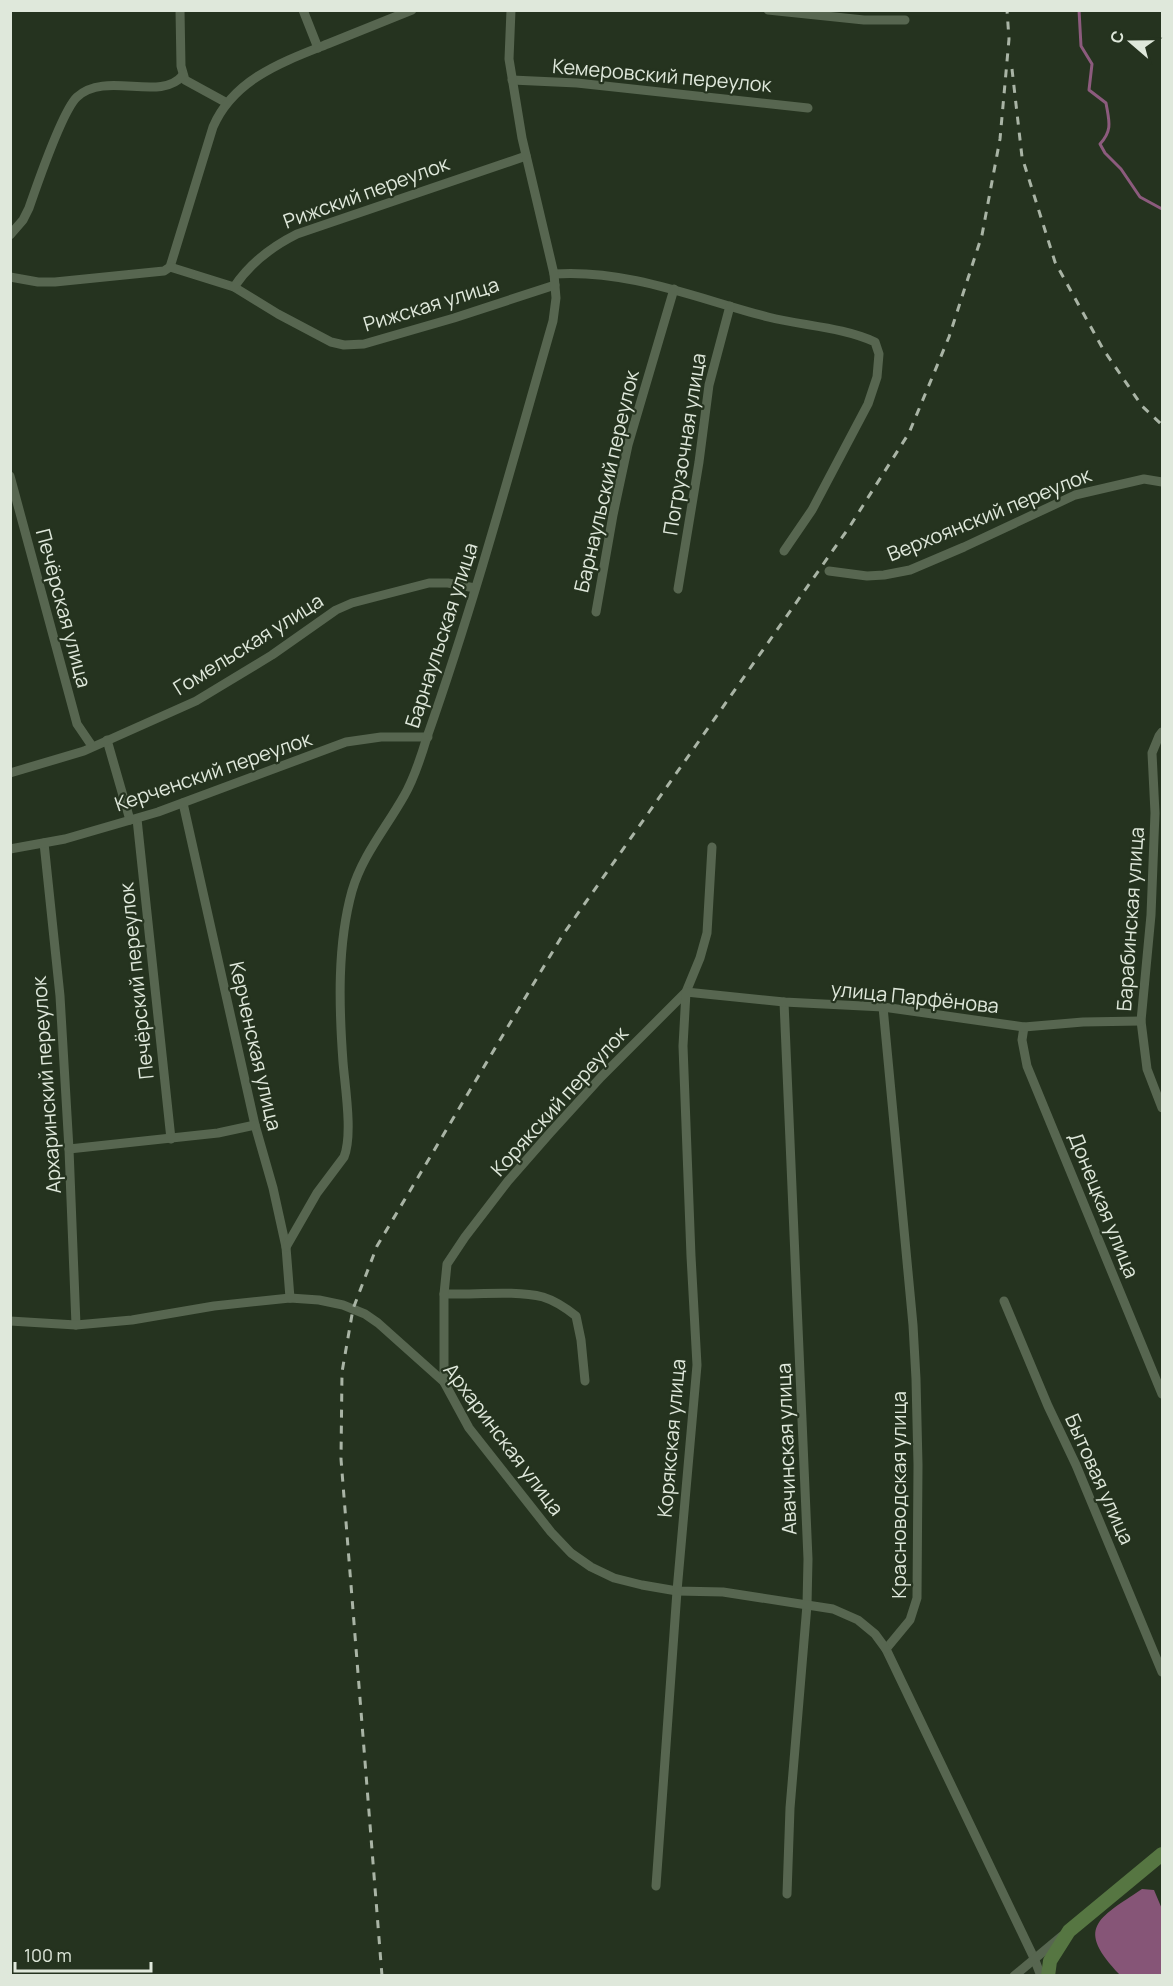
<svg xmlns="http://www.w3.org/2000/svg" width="1173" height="1986" viewBox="0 0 1173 1986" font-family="Manrope,sans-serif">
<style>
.forest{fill:#865577}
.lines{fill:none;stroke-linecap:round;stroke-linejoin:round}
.stream{stroke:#8c5b7d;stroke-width:3}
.street{stroke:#576650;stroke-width:9}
.secondary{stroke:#567642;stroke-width:14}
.rail{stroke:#a9b4a5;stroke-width:3;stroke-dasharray:8 8;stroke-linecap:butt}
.labels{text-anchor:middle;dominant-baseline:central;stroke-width:4.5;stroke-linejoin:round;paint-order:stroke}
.street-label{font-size:20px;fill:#dfe8db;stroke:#25331f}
</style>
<rect width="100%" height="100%" fill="#25331f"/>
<path class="forest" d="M1142 1889 1154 1890 1162 1909V1975H1120C1075 1928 1097 1919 1142 1889Z"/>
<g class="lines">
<path class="stream" d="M1079 10 1081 46 1092 64 1089 90 1106 103C1109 121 1113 130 1100 144L1105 153 1121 169 1140 197 1162 209"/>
<g class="street">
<polyline points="180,10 181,66 185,80 227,103"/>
<polyline points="303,10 318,48"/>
<polyline points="768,10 864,20 905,20"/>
<polyline points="512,80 577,83 808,108"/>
<path d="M10 235 23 220 29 208C37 185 62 111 77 97 106 70 161 103 183 75"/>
<path d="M170 267 213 127C234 78 285 61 330 43 357 32 384 21 412 10"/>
<path d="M554 274C629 269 698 299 768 317 804 326 842 327 875 342L879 354 877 377 868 404 812 510 784 551"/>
<polyline points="10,277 38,282 55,282 154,272 164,271 170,267 234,287 278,314 331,342 344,345 364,344 454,318 555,285"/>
<path d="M234 287C250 263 271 247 297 234L526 156"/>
<polyline points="10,476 77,724 92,746"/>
<polyline points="829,571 867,576 884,575 910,570 964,547 1075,495 1144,479 1162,482"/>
<polyline points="678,589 699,462 709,385 730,306"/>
<polyline points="596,612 613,515 628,445 674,289"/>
<polyline points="1162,732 1159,736 1152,753 1155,813 1151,915 1141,1021 1147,1069 1162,1108"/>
<polyline points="107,740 130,820"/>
<polyline points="10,773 84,751 196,701 272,655 336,610 352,603 429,583 448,583 475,588"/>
<polyline points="183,803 255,1125 273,1188 286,1247 290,1298"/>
<polyline points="137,819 171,1139"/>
<polyline points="44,843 60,996 69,1149 76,1325"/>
<polyline points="10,849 65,839 158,812 346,742 381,737 428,737"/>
<polyline points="784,1002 808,1559 807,1605 790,1808 787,1894"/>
<polyline points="883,1007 913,1325 916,1379 918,1465 917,1598 910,1620 886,1649 1034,1958 1041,1976"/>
<polyline points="1024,1027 1022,1040 1027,1066 1162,1394"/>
<polyline points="69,1149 218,1133 255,1125"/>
<path d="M286 1247 317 1193 344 1157C353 1135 345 1087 343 1062 339 1007 337 945 352 891 362 856 386 828 404 796 414 779 421 757 427 737 475 601 513 460 553 321L556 298 554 274 522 138 509 59 511 10"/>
<path d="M444 1294C474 1295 515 1290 543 1297 556 1301 566 1308 576 1316L581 1340 585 1381"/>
<polyline points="1004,1301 1048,1406 1076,1465 1162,1672"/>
<polyline points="10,1321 76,1325 132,1320 214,1306 290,1298 319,1300 343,1305 365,1314 378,1323 444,1382 469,1428 551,1532 571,1553 591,1567 614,1578 642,1585 677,1591 723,1592 833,1609 858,1620 875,1634 886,1649"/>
<polyline points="444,1382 444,1294 447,1264 465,1237 508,1181 550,1133 601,1077 686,992 700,958 707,933 712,847"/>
<polyline points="656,1886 677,1591 697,1365 691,1256 683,1046 686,992 784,1002 883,1007 1024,1027 1083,1022 1141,1021"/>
<polyline points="1014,1976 1062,1936"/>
</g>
<polyline class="secondary" points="1048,1976 1050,1961 1069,1931 1162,1854"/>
<g class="rail">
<polyline points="1012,69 1022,157 1055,262 1103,349 1142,406 1162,425"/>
<polyline points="382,1976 341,1459 342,1372 353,1309 377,1246 562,936 850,526 909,433 949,337 982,235 1000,139 1009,39 1007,10"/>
</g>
</g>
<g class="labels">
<g class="street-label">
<text transform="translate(662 75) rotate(5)">Кемеровский переулок</text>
<text transform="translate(366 192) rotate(-20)">Рижский переулок</text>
<text transform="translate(431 304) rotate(-17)">Рижская улица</text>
<text transform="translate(684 444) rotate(-81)">Погрузочная улица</text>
<text transform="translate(606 481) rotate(-77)">Барнаульский переулок</text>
<text transform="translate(989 514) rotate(-22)">Верхоянский переулок</text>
<text transform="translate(64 608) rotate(75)">Печёрская улица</text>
<text transform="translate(441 635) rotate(-72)">Барнаульская улица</text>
<text transform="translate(248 644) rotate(-32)">Гомельская улица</text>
<text transform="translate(213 771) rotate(-19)">Керченский переулок</text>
<text transform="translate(1130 919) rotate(-86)">Барабинская улица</text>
<text transform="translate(136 981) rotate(-96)">Печёрский переулок</text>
<text transform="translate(915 997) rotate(6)">улица Парфёнова</text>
<text transform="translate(256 1046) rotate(77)">Керченская улица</text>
<text transform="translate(46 1085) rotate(-94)">Архаринский переулок</text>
<text transform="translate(559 1101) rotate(-48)">Корякский переулок</text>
<text transform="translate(1104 1205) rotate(68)">Донецкая улица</text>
<text transform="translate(671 1438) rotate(-85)">Корякская улица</text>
<text transform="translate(504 1439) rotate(53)">Архаринская улица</text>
<text transform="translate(786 1449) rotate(-92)">Авачинская улица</text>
<text transform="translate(1100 1479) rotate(66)">Бытовая улица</text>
<text transform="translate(898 1495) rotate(-90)">Красноводская улица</text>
</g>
</g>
<rect width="1173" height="1986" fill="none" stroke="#dfe8db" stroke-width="24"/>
<g transform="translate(1131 42) rotate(290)" stroke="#25331f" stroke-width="4.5" paint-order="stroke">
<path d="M0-4.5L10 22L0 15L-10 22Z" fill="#dfe8db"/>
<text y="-9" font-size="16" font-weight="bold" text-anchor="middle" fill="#dfe8db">С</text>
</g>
<path d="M15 1962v9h136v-9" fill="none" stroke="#dfe8db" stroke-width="3"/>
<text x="24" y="1962" font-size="18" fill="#dfe8db" stroke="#25331f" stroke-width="4.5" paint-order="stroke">100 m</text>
</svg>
